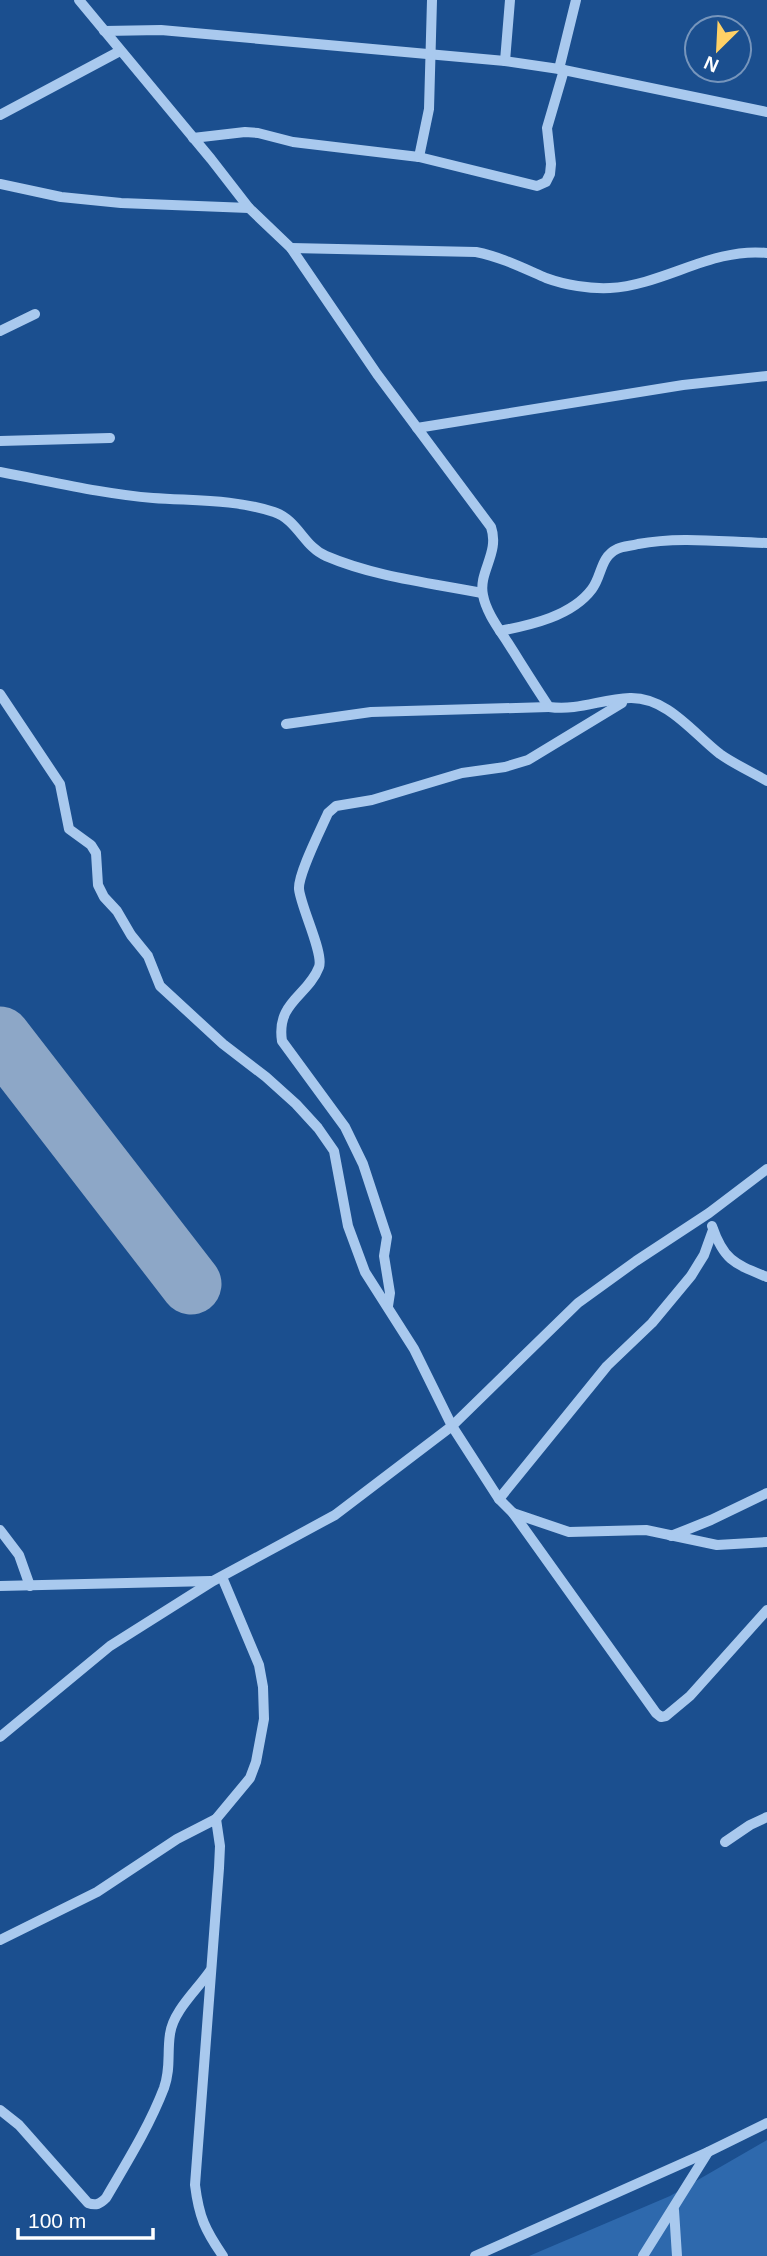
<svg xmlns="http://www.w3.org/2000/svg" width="767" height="2256" viewBox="0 0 767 2256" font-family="Helvetica,sans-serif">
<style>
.green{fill:#2e69ad}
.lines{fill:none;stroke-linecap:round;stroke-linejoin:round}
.runway{stroke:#8da7c7;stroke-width:61}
.minor{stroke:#a9c9ee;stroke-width:10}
</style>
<rect width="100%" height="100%" fill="#1b4f8f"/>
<polygon class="green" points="767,2140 767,2256 529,2256 670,2196"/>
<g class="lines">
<polyline class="runway" points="0,1037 191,1284"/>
<g class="minor">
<path d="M79 0 211 159 249 208 291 248 377 374 491 527C500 553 478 572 483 595 486 612 499 629 508 643 522 665 535 686 549 707 579 711 601 699 630 698 667 697 693 733 720 754 734 764 752 772 767 781"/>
<polyline points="104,31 161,30 505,61 559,69 767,112"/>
<polyline points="505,61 510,0"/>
<polyline points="559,69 576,0"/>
<polyline points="0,115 120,51"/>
<polyline points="193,138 245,132 258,133 293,142 419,157 537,186 546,182 550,174 551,164 547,128 564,70"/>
<polyline points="419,157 429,109 432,0"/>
<polyline points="0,184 61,197 121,203 249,208"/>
<path d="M291 248 476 252C501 257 523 268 546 278 565 285 590 289 610 288 664 285 712 247 767 253"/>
<polyline points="0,331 35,314"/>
<polyline points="417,428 683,385 767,376"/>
<polyline points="0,441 110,438"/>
<path d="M0 472C49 481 103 494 153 498 195 501 234 499 274 512 298 520 304 547 326 556 375 577 431 583 482 593"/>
<path d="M500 631C531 625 572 616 592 589 602 576 600 557 617 549 623 546 631 546 638 544 680 536 724 542 767 543"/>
<polyline points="0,694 60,784 69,829 91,845 96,853 98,885 104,897 117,911 131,935 148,956 160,986 223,1044 266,1077 296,1104 318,1128 334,1151 348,1226 365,1272 414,1349 452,1426 499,1499 513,1513 656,1713 661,1717 666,1716 690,1696 767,1610"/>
<polyline points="286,724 371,712 549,707"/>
<path d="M712 1226C724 1261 735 1264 767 1277"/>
<path d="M388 1306 390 1293 384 1256 387 1237 363 1164 345 1127 282 1041C276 1002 308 996 319 967 324 953 301 908 299 889 298 874 321 829 328 813L336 806 372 800 462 773 505 767 528 760 622 703"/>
<polyline points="499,1499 607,1366 652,1323 691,1276 704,1255 713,1230"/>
<polyline points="513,1513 569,1532 646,1530 717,1545 767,1542"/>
<polyline points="0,1530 19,1555 30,1586"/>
<polyline points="671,1536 711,1520 767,1493"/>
<polyline points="0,1586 211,1581"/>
<polyline points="0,1737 110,1646 213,1581 335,1515 452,1426 578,1303 636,1261 709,1213 767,1169"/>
<polyline points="216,1819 250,1778 256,1762 264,1719 263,1687 259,1665 222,1577"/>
<polyline points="725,1842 750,1825 767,1817"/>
<path d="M0 1940 97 1892 177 1839 216 1819 220 1846 219 1868 195 2185C199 2217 205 2230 223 2256"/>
<path d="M0 2110 19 2125 88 2203C96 2206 100 2204 106 2198 127 2162 149 2127 164 2088 171 2068 167 2054 170 2034 173 2011 197 1990 210 1971"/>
<polyline points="674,2210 677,2256"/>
<polyline points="475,2256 708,2152 767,2123"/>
<polyline points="643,2256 708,2152"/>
</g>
</g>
<g transform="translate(718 49) rotate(204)"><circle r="33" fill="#1b4f8f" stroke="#7695bc" stroke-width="2"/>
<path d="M0-5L12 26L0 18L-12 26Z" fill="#ffd166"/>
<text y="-10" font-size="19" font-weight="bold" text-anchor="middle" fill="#ffffff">N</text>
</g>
<path d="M18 2228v10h135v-10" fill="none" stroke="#ffffff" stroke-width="3.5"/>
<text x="28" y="2228" font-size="21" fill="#ffffff" stroke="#1b4f8f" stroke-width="5" paint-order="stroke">100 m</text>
</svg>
